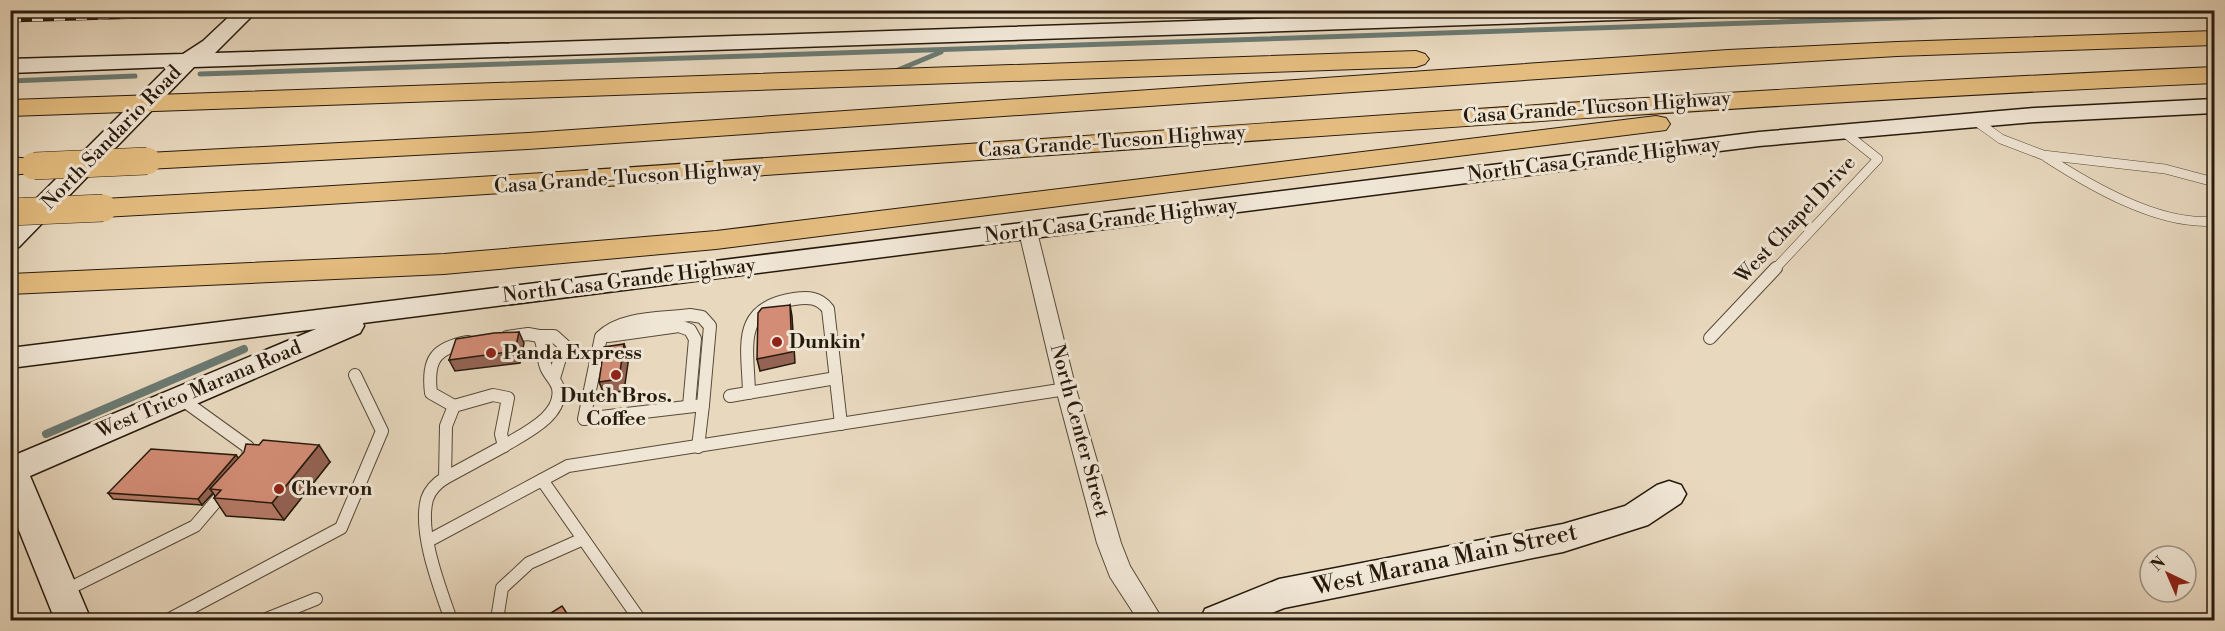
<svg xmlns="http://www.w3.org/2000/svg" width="2225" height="631" viewBox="0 0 2225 631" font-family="'Libre Bodoni',serif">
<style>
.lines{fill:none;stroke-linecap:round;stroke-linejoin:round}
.stream-far1{stroke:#6a7971;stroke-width:5}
.stream{stroke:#6a7971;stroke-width:8}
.lane-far1-casing{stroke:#564a38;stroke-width:10}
.lane-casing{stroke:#564a38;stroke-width:14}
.street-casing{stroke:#564a38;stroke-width:2}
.secondary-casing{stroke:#261a0c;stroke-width:3}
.highway-casing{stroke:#261a0c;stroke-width:2}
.lane-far1{stroke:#f0e6d5;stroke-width:9}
.lane{stroke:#f0e6d5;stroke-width:12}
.street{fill:#f0e6d5;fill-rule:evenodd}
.secondary{fill:#f0e6d5;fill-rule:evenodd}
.highway{fill:#e4bc7f;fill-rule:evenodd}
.rail-casing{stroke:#261a0c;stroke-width:5}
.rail{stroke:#f0e6d5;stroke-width:4;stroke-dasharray:11;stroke-linecap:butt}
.highway-bridge-casing{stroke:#261a0c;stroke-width:28;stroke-linecap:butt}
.highway-bridge{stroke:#e4bc7f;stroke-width:27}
.wall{fill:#b57965;stroke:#261a0c;stroke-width:1.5}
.shaded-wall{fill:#946353;stroke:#261a0c;stroke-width:1.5}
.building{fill:#d38d76;stroke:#261a0c;stroke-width:1.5}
.poi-dot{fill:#8f2418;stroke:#f0e6d5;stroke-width:2}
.labels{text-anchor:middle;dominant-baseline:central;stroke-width:6;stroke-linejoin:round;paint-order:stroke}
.street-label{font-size:20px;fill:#261a0c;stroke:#f0e6d5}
.poi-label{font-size:20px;font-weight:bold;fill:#261a0c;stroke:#f0e6d5;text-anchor:start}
.near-street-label{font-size:24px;fill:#261a0c;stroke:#f0e6d5}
</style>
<rect width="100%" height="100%" fill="#e8d8be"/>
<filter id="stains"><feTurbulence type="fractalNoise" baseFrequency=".00333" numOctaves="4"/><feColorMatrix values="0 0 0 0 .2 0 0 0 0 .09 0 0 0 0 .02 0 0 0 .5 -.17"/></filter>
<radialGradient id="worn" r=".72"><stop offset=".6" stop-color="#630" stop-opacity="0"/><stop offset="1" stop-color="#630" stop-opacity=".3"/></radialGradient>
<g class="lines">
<g class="stream-far1">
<polyline points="898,70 941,52"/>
<polyline points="200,74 2141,10"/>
<polyline points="10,81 135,76"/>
</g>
<polyline class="stream" points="46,434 244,349"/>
<defs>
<g id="lane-far1">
<polyline points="1976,121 2001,139 2043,155 2165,169 2214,182"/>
<path d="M2046 157C2091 186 2159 226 2214 221"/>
<polyline points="1775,269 1878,159 1844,132"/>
</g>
<g id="lane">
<path d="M690 315 702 317 710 326 703 405 584 419 601 337C622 316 662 319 690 315Z"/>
<polyline points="539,336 554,336 564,345 554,378"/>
<polyline points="608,336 679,326 690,330 695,339 689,406"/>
<polyline points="1710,338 1776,268"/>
<path d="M749 393C748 346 735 308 794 299 808 297 819 297 828 309L841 424"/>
<polygon points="493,395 508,398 501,434 504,446 445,478 446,426 454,406"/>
<polyline points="730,396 836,378"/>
<polyline points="180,398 248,447 249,456"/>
<path d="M454 406 431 393C427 360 435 348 468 342"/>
<path d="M504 446C523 434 564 416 558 388 556 380 549 375 546 367 542 357 545 346 539 336L528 334 507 337"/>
<polyline points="698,447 703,405"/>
<path d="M445 478C437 483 430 490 427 499 418 533 440 588 451 620"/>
<polyline points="542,480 640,620"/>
<polyline points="428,541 568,466 1066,389"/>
<polyline points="64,591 195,526 224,492"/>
<polyline points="168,620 341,528 382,431 355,375"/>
<polyline points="264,620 316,599"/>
<polyline points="502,620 498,613 502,588 529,563 583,539"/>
</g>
<polygon id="street" points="1028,227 1034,228 1037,232 1076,389 1121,543 1130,566 1163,620 1138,620 1110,577 1097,543 1056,389 1019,232 1022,228"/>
<g id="secondary">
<polygon points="236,10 258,10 215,53 1533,10 1749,10 1746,14 1739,16 194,67 19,247 10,249 10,225 168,67 10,73 10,59 183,54 203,41"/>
<polygon points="2214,99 2214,113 2035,122 1759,146 363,323 364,326 360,333 30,476 91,620 55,620 10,508 10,454 15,455 316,329 10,368 10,348 1759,132 2035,108"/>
<polygon points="1669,481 1681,485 1686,494 1681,503 1648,525 1563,552 1284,608 1255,620 1200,620 1205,609 1279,579 1563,524 1625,506 1657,485"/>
</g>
<g id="highway">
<polygon points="2214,31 2214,45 1897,56 1728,66 528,149 147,169 137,167 133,161 137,155 147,153 528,133 1728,50 1897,42"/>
<polygon points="1416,51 1425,54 1429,59 1425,64 1416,67 10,116 10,100"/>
<path d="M2214 67V83C1509 114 807 179 103 217L92 214 88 208 92 202 103 199C807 162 1509 98 2214 67Z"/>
<polygon points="1656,116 1666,118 1670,124 1666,130 716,249 444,274 10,294 10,274 444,254 716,231"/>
<polygon points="10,157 44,160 48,166 44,172 10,175"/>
</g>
</defs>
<use href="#lane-far1" class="lane-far1-casing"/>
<use href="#lane" class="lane-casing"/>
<use href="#street" class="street-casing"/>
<use href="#secondary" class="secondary-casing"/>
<use href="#highway" class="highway-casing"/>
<use href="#lane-far1" class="lane-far1"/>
<use href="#lane" class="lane"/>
<use href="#street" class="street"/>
<use href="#secondary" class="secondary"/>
<use href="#highway" class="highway"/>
<defs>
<polyline id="rail" points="10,20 350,10"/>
</defs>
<use href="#rail" class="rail-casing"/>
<use href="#rail" class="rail"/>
<defs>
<g id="highway-bridge">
<polyline points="34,166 147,161"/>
<polyline points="10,212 103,208"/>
</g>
</defs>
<use href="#highway-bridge" class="highway-bridge-casing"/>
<use href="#highway-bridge" class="highway-bridge"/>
</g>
<polygon class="wall" points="238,458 330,462 284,520 226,516 214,498 215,496 213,493 202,505 113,499 108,493"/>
<g class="shaded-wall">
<polygon points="790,305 792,316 795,363 760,371 757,359"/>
<polygon points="519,332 524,343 520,363 455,371 449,360"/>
<polygon points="624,344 629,356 624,391 604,394 599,382"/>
<polygon points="319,445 330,462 284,520 272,503"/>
<polygon points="236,455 241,461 210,489 213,493 202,505 198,499"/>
</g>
<g class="building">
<polygon points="790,305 792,352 757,359 758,313 762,308"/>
<polygon points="519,332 515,351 449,360 456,339 494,333"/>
<polygon points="624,344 619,379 599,382 604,347"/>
<polygon points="263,440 319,445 272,503 214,498 221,490 210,489 244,452 246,444 259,445"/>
<polygon points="151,449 236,455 198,499 108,493"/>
<polygon points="562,606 572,621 538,621"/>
</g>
<g class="poi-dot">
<circle cx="777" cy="342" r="6"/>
<circle cx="491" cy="353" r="6"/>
<circle cx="616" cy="375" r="6"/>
<circle cx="279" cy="489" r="6"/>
</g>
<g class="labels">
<g class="street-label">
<text transform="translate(1597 108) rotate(-4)">Casa Grande-Tucson Highway</text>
<text transform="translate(112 138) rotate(-46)">North Sandario Road</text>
<text transform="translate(1112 142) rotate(-4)">Casa Grande-Tucson Highway</text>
<text transform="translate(1594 160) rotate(-7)">North Casa Grande Highway</text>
<text transform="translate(628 178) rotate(-4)">Casa Grande-Tucson Highway</text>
<text transform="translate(1796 220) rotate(-47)">West Chapel Drive</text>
<text transform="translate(1111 221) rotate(-7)">North Casa Grande Highway</text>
<text transform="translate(629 281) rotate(-7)">North Casa Grande Highway</text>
<text transform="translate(199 390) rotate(-23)">West Trico Marana Road</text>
<text transform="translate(1079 431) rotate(75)">North Center Street</text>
</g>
<g class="poi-label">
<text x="789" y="342">Dunkin'</text>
<text x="503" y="353">Panda Express</text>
<text x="616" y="396" text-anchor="middle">Dutch Bros.<tspan x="616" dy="23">Coffee</tspan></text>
<text x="291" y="489">Chevron</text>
</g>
<g class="near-street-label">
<text transform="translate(1445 560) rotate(-12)">West Marana Main Street</text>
</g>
</g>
<rect width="2225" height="631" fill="none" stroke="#e8d8be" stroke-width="36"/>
<rect x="12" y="12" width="2201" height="607" fill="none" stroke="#261a0c" stroke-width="3"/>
<rect x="18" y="18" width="2189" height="595" fill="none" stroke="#261a0c" stroke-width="1.5"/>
<g transform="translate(2168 574) rotate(316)"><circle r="28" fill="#f0e6d5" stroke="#9f9485" stroke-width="1.5"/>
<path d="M0-4.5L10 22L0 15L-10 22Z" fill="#8f2418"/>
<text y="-9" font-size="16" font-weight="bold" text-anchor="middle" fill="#261a0c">N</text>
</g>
<rect width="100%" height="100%" filter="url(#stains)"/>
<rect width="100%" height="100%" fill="url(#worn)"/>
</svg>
